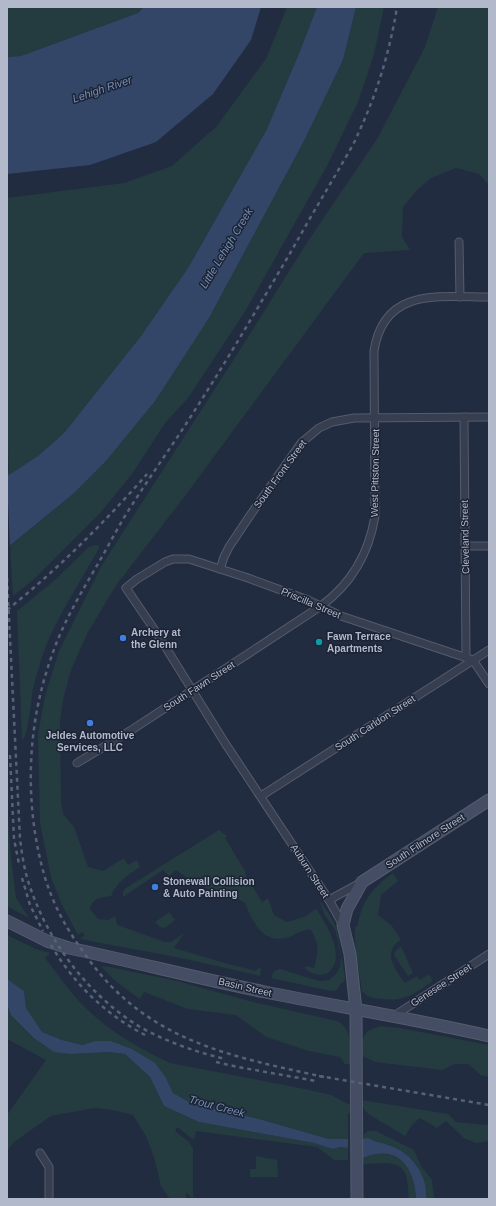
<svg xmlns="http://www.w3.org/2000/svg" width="496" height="1206" viewBox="0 0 496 1206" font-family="Arial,sans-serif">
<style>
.green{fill:#243b40}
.water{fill:#344668}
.pier{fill:#222c40}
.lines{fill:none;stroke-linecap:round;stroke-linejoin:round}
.street-casing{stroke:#545c6d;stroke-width:9}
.secondary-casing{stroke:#545c6d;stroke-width:13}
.street{stroke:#363e4f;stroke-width:7}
.secondary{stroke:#444d63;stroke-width:11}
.rail{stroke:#586277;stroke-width:2.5;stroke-dasharray:4 4;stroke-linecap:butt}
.shop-dot{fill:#3f7fe0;stroke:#1b2334;stroke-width:1.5}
.culture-dot{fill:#0f9aa8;stroke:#1b2334;stroke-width:1.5}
.labels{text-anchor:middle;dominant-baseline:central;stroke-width:3;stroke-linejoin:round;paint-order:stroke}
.street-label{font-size:10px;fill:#b2b9ca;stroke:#1b2334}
.poi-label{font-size:10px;font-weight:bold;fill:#b2b9ca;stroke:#1b2334;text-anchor:start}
.water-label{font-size:11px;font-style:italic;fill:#778db4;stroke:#1b2334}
</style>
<rect width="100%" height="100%" fill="#222c40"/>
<g class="green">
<polygon points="7,7 144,7 138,13 21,56 7,57"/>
<polygon points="287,7 317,7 300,51 267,129 188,268 141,336 64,433 38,456 7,476 9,470 7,426 7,198 124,183 172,166 216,127 266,59"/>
<polygon points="356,7 384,7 374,54 358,102 327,166 246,310 188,398 165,423 132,474 101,512 34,579 13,596 10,546 73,494 105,462 209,318 304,141 343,60"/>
<path d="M438 7H489V185L479 174 456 168 431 178 417 190 403 207 402 237 410 250 364 253 185 496 117 584 88 632 71 670 63 700 60 722 61 801 63 814 74 827 88 867 103 871 124 858 128 865 137 860 140 867C128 875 117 882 111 896 102 897 92 898 90 909L98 919 108 920 115 916 117 924 120 926 165 942H171L184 933 174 948 221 962 256 971 259 967 261 969 260 976 186 959 80 939 85 935 82 932 78 935 61 903 51 877 40 823 38 734 45 696 59 651 102 565 250 334 306 244 377 139 425 47Z"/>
<path d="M94 545 99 546 98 550C77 588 51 625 39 667 36 676 34 685 32 694 31 704 28 735 22 741L17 611 56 579 89 547Z"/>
<polygon points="7,802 11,857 16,898 29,918 7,906"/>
<path d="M219 830 227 836 225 838 245 871V874L262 902 268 898 274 915 287 922 304 917 316 909C327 924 347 958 328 973 319 976 312 975 305 968L306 966 314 968C318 952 320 946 311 930 302 928 294 937 285 938 262 943 252 921 245 903L230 894H219L194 882 176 870 169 876 163 870 123 897V891L126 888Z"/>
<path d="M393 873 398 881 381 895 378 915 392 926 401 940C399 941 395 944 394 946 385 957 399 975 405 983L417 976 420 980 429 974 433 981C417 992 405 1002 384 999 378 999 372 998 366 995L364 992H362C359 970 354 948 355 927H357C363 900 371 889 393 873Z"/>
<polygon points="321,902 334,922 337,930 345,977 344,983 342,982 337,990 331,991 271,978 274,971 280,969 319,981 329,980 336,974 340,967 341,957 338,941 335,930 325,915 320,903"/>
<polygon points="169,912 175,920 165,928 160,927 155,922"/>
<path d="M7 935 36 949 50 953 45 958C56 972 67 988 79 1001 104 1028 137 1048 170 1063L305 1089 331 1095 350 1105V1113H348V1139H329L259 1119 191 1103 173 1093 166 1078 132 1049 111 1041H95L82 1045 62 1040 42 1032 26 1008 24 991 7 979Z"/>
<polygon points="401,946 413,973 408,976 394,955 395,952"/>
<path d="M101 966 110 967 177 981 249 1001 337 1021C353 1028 350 1049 350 1064H345L340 1057 309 1051 266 1037 236 1015 188 1009 144 992 140 999C125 989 113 980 101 966Z"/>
<polygon points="7,1004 11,1015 70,1054 109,1052 125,1054 150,1077 164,1106 199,1122 314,1143 333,1149 340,1147 348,1148 348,1160 334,1160 317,1147 196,1131 194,1140 177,1127 175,1131 189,1142 193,1149 193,1199 186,1192 186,1199 170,1199 161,1186 154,1157 146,1136 133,1115 113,1110 94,1108 51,1116 14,1142 7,1151 7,1115 46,1060 7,1039"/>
<path d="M380 1026 400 1028 489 1045V1077L481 1075 468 1064H455L442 1070 375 1062 362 1056C361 1046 361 1037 369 1030L371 1031 372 1029Z"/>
<polygon points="362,1100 448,1114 456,1122 486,1125 489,1124 489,1141 476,1143 464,1138 446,1121 437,1128 420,1118 412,1125 405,1136 368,1114 362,1106"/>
<path d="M368 1131H376L414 1150 421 1166 432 1180 434 1199H426C424 1166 410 1149 378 1142 372 1141 369 1139 363 1139L364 1134Z"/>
<path d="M378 1153C382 1154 387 1154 391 1155 410 1161 415 1181 416 1199H409C408 1192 408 1176 404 1171 396 1159 375 1164 363 1164V1158Z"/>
<polygon points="256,1156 277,1160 278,1177 250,1177 250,1169 256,1169"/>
</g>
<g class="water">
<polygon points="144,7 261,7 251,40 213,94 156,142 90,165 7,174 7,57 21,56 138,13"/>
<polygon points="317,7 356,7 343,60 304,141 209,318 155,401 105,462 73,494 7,548 7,476 38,456 64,433 141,336 188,268 267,129 300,51"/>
<polygon points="7,979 24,991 26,1008 42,1032 62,1040 82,1045 95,1041 111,1041 132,1049 155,1063 166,1078 173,1093 191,1103 259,1119 329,1139 348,1139 348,1148 340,1147 333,1149 314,1143 199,1122 164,1106 150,1077 125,1054 109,1052 70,1054 54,1052 34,1038 11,1015 7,1004"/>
<path d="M368 1138C374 1142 381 1142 388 1145 406 1150 420 1165 425 1184 426 1188 426 1194 426 1199H416C415 1167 397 1143 363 1158V1139Z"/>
</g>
<polygon class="pier" points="7,476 10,548 7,550"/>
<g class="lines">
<defs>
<g id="street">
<polyline points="459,242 460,297"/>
<polyline points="464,417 466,657"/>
<polyline points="465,546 489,546"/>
<polyline points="220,569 224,557 229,547 251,514 301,443 319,428 332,422 354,418 489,417"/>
<path d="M77 763 133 729 321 606C351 584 369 553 375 516L374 351C384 287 439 297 489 297"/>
<polyline points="261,796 489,650"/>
<polyline points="329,900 362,882"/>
<polyline points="343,925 329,900 225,743 158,635 126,588 137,579 165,562 173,559 189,559 248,578 308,600 341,616 473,660 489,684"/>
<polyline points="394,1016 489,954"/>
<polyline points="40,1153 49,1167 49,1199"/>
</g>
<g id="secondary">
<path d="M7 921 47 941 69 948C135 962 200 979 265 992 340 1007 415 1019 489 1036"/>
<polyline points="357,1199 356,1010 350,954 343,925 347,909 362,882 489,800"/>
</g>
</defs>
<use href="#street" class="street-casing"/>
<use href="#secondary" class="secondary-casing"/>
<use href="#street" class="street"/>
<use href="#secondary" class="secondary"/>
<g class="rail">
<path d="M7 578 20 839C22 854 24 869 29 884 48 942 88 995 140 1027 167 1042 196 1052 225 1059"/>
<path d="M7 610C58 569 104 523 147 474"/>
<polyline points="10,755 14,839 19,864"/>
<polyline points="22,878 30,905 43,931"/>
<path d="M51 945C74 984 105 1014 145 1035"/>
<polyline points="216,1062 238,1067 316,1081"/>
<polyline points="319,1076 489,1105"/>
<path d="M324 1077C229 1056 147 1041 87 957 68 931 56 911 46 881 24 809 26 728 51 658 62 624 81 593 99 562 110 543 120 523 132 505 149 478 167 453 184 427 222 369 257 309 292 250 307 223 323 196 339 169 345 158 353 146 358 134 377 93 390 51 397 7"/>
</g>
</g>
<g class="shop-dot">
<circle cx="123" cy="638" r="4"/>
<circle cx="90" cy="723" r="4"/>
<circle cx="155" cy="887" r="4"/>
</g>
<circle class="culture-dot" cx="319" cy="642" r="4"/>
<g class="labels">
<g class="street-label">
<text transform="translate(375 473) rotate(-89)">West Pittston Street</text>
<text transform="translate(280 474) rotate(-54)">South Front Street</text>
<text transform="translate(465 537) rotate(-91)">Cleveland Street</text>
<text transform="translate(311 603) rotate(23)">Priscilla Street</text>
<text transform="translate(199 686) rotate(-33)">South Fawn Street</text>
<text transform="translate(375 723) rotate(-33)">South Carldon Street</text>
<text transform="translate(425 841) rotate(-33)">South Filmore Street</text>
<text transform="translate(310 871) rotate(57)">Auburn Street</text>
<text transform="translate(441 985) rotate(-33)">Genesee Street</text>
<text transform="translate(245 987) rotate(13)">Basin Street</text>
</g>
<g class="poi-label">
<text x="131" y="632">Archery at<tspan x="131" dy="12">the Glenn</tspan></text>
<text x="327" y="636">Fawn Terrace<tspan x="327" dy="12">Apartments</tspan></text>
<text x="90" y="735" text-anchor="middle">Jeldes Automotive<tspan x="90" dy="12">Services, LLC</tspan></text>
<text x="163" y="881">Stonewall Collision<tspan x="163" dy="12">&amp; Auto Painting</tspan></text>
</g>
<g class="water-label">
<text transform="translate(102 89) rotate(-19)">Lehigh River</text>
<text transform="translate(226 248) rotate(-59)">Little Lehigh Creek</text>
<text transform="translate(217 1106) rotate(15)">Trout Creek</text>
</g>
</g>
<rect width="496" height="1206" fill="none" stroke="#b2b9ca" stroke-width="16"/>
</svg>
